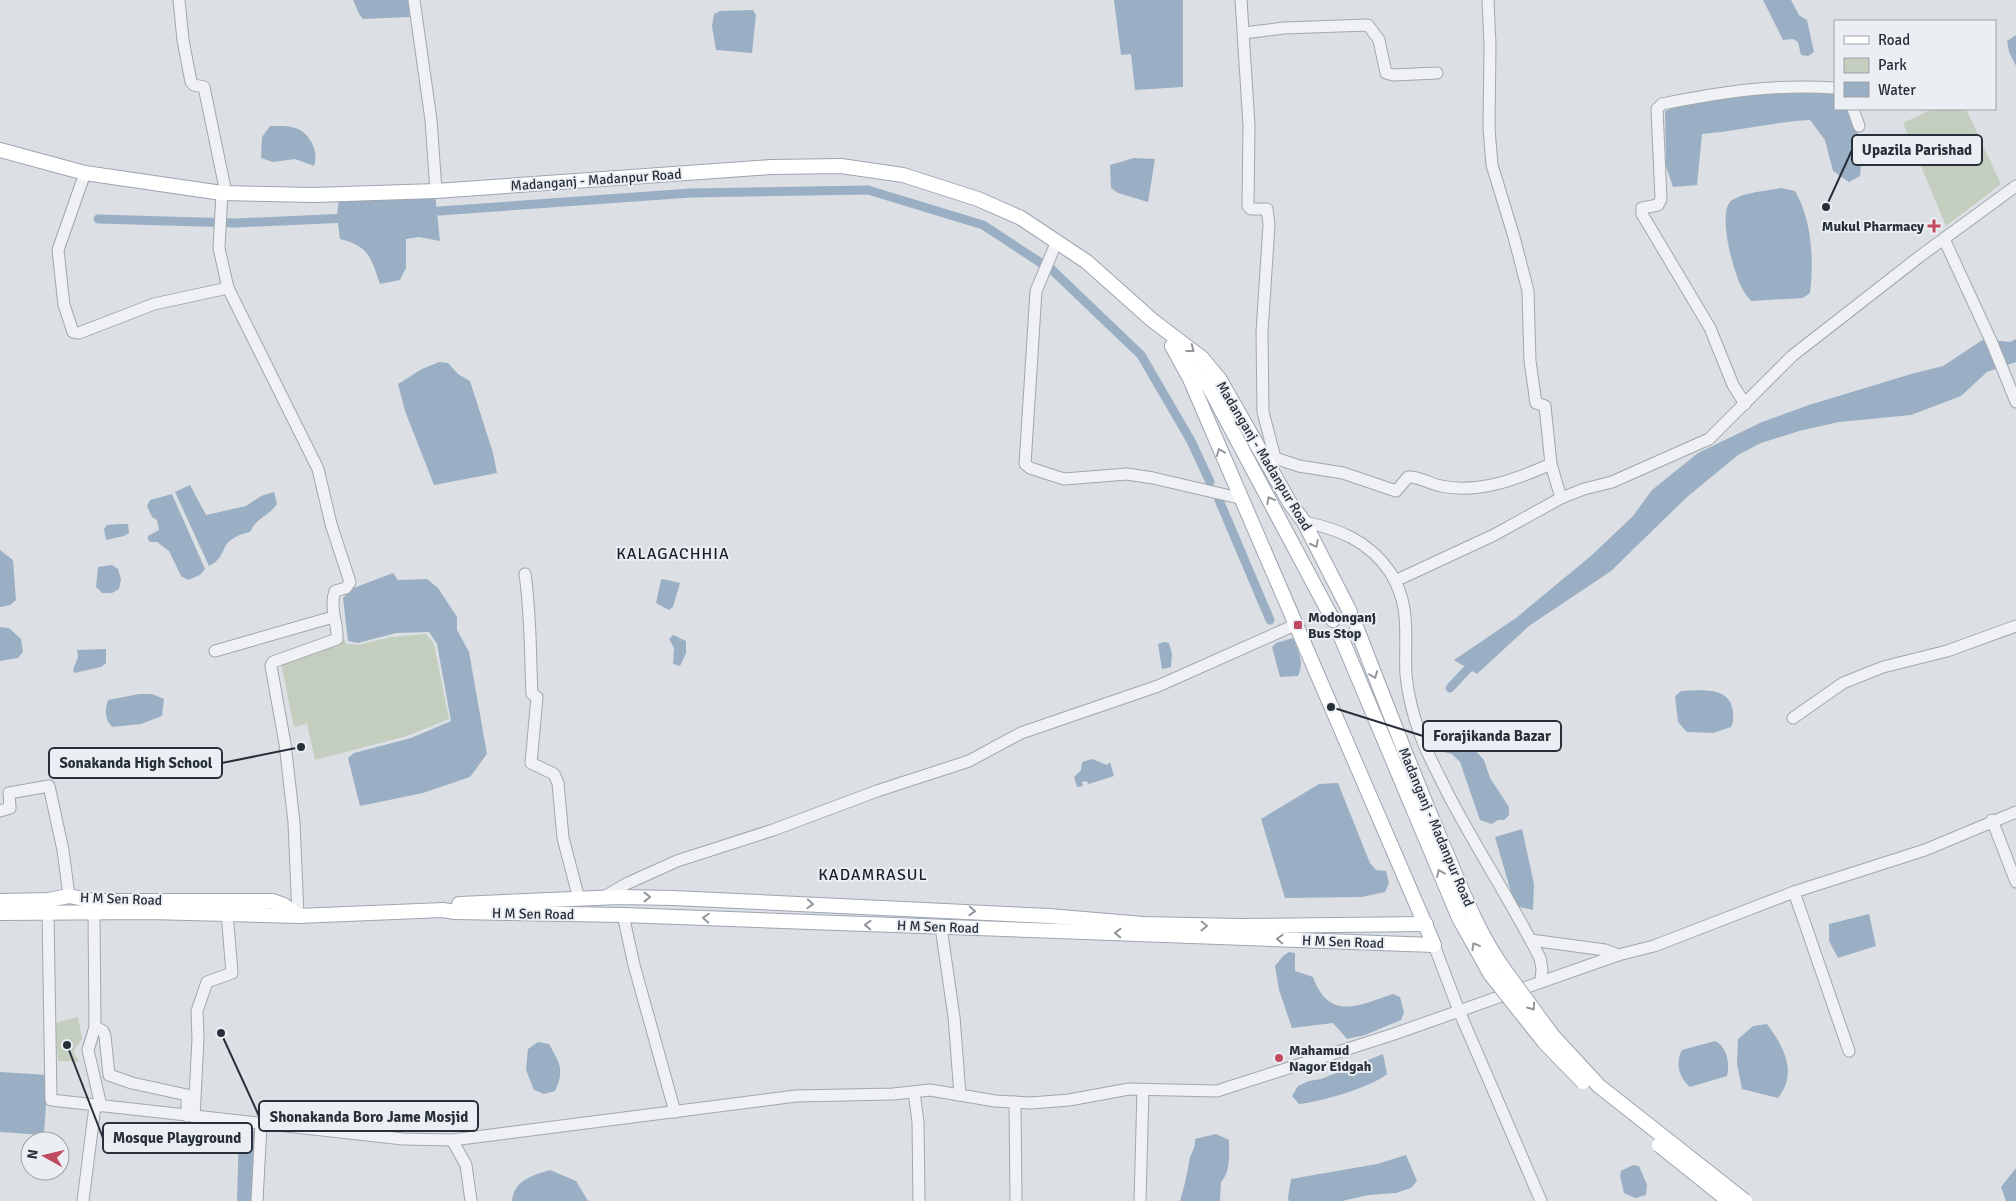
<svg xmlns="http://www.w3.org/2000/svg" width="2016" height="1201" viewBox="0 0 2016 1201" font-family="Signika,sans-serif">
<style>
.green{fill:#c3cebe}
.water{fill:#9aafc3}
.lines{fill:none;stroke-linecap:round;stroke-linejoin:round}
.canal{stroke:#9aafc3;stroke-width:9}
.minor-casing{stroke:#a2a7ae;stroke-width:13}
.major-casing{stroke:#9da5b0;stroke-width:16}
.minor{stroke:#eff1f4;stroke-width:11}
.major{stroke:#fff;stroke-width:14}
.major-bridge-casing{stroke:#9da5b0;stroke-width:16;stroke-linecap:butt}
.major-bridge{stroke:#fff;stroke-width:14}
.oneway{stroke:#93979c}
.poi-dot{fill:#c24a5f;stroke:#ebeff3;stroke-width:2}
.labels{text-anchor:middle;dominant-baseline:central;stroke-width:4;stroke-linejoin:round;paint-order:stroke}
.street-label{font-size:14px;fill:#272f3a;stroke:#ebeff3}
.poi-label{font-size:14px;font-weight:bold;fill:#272f3a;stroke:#ebeff3;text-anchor:start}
.quarter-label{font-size:16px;letter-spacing:1px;fill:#1a202b;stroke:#ebeff3}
.leader{fill:none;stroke:#272f3a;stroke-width:2}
.callout-dot{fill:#272f3a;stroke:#ebeff3;stroke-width:2}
.callout{fill:#ebeff3;stroke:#272f3a;stroke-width:2}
.callout-label{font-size:15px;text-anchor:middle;font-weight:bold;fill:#272f3a}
</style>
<rect width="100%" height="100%" fill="#dce0e5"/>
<g class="green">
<polygon points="1933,109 1966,109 2001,184 1946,226 1903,123"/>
<polygon points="426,634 434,644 449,719 407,736 315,760 307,724 294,727 280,658 341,636 347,644 358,645 391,637"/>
<polygon points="78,1017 82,1039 73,1052 79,1062 58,1061 55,1023"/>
</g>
<g class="water">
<polygon points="353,0 408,0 410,17 363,19 359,14"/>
<polygon points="1114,0 1183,0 1183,87 1135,90 1131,54 1121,55"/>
<polygon points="1763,0 1791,0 1799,15 1807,20 1814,52 1808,56 1801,55 1798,42 1793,39 1783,40"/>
<polygon points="753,10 756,15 752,53 716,50 712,26 714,14 720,11"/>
<polygon points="2016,35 2016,66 2009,52 2007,41"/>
<path d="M1835 90V109H1850C1859 132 1863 151 1860 176L1849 182 1833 171 1825 140 1810 120C1773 122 1738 131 1702 134L1697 185 1673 187 1666 166 1665 111 1696 101 1728 94Z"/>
<path d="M270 126C279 126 289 125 298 129 311 135 319 153 314 166L295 159 273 162 261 158 262 137Z"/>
<polygon points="1134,158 1155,159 1148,202 1118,193 1111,188 1110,165"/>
<path d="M1781 188 1795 191C1812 220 1814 260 1810 293L1803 298 1751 301C1748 297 1744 293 1742 288 1734 274 1716 211 1732 200 1745 192 1766 191 1781 188Z"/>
<path d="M435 194 440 241 419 237 406 239V268L400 280 380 284C371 258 369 246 340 239L337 216 339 199Z"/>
<polygon points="1984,339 2010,342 2016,339 2016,362 1987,372 1961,396 1911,415 1839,422 1799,431 1761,443 1738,455 1687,497 1611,571 1529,626 1477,674 1454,660 1516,618 1592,555 1633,516 1652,490 1698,453 1762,422 1809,405 1911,374 1943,366"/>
<polygon points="439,362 448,363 458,374 470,381 493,453 497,473 434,485 405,411 398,384 422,369"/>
<path d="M190 485 206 515 246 506 261 496 274 492 277 504C267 518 259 515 250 532 215 540 231 555 209 566L175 492Z"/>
<polygon points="172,494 205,569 200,575 188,580 181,576 169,551 157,542 150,542 148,540 148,536 159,530 157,520 152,517 147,506 150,500"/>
<polygon points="120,524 128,524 129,533 124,536 106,540 104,529 107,525"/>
<polygon points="0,550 13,560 16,600 10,605 0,607"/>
<polygon points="112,565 118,569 121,579 119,589 112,593 102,593 96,587 98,567"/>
<polygon points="393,573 398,580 427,579 438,588 457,617 457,630 469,652 487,754 470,777 423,793 360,806 348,758 354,753 411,738 451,721 437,644 429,632 396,633 358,643 348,641 343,598 351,589"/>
<polygon points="663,579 680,583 673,607 669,610 656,603 661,580"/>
<polygon points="0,627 9,628 21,639 23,652 18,658 0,661"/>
<polygon points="673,635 686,641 686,653 680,666 673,664 674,648 669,639"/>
<path d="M1293 638C1298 651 1305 662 1298 676L1280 677 1272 647 1276 643Z"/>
<polygon points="1164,642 1169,643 1172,654 1171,667 1162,669 1158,644"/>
<polygon points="106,649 106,663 101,667 74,673 73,670 78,657 77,650"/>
<path d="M1681 691C1701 690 1730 686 1733 711 1733 718 1734 721 1731 727L1713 733 1687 732 1678 722 1675 696Z"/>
<path d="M139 694H152L164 699 162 716 141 724 112 727C104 718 105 710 108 700Z"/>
<polygon points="1462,731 1470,745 1484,760 1490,778 1509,807 1509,815 1504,820 1498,820 1492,824 1480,820 1460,762 1452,754 1439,751 1432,736"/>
<polygon points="1092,759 1107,765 1110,762 1114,776 1089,784 1086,781 1082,782 1083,786 1077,787 1074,777 1081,770 1082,762"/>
<polygon points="1338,783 1370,863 1376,870 1386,871 1389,883 1385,892 1362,897 1285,898 1261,819 1319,784"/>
<polygon points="1522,829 1534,884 1533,910 1515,906 1495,837"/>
<polygon points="1869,914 1876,946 1838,958 1829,941 1829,924"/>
<path d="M1289 952 1295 953V971L1313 977C1329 1022 1360 1005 1393 994L1400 997 1404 1012 1401 1020 1365 1035 1347 1039 1333 1023 1292 1028 1279 990 1275 966 1283 956Z"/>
<path d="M1767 1024C1784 1047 1798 1073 1778 1098L1742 1089 1737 1064 1738 1039 1753 1026Z"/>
<path d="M1715 1041C1727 1046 1730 1064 1727 1076L1690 1087C1679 1078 1675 1063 1682 1050Z"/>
<path d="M538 1042 549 1044C560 1064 565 1070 555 1091L544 1094 534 1090 526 1070 528 1049Z"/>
<path d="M1383 1054 1387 1074C1371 1087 1321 1102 1299 1104L1292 1096 1298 1086 1309 1081 1321 1079Z"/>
<polygon points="0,1072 48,1075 44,1135 0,1132"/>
<polygon points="239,1128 256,1131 251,1201 237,1201"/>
<path d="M1216 1134 1229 1140C1229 1153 1231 1172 1221 1182L1220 1201H1180C1184 1188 1187 1175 1189 1162 1190 1154 1196 1148 1195 1139Z"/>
<polygon points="1406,1155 1417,1181 1411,1188 1396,1193 1369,1195 1342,1201 1289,1201 1288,1198 1291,1179 1377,1164"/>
<polygon points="1633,1165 1639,1166 1647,1185 1646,1195 1635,1198 1624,1193 1620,1176 1621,1171"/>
<polygon points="2016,1168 2016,1201 2006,1201 2001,1187"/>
<path d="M550 1170 576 1181 588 1201H512C514 1180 533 1175 550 1170Z"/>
</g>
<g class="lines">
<g class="canal">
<polyline points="425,212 691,193 868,190 983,225 1041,263"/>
<polyline points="98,219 236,223 348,218"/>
<polyline points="1049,267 1141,355 1191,441 1210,482"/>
<polyline points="1219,500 1270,620"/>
<polyline points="1450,688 1476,660"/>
</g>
<defs>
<g id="minor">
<polyline points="179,0 183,40 191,82 194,85 204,87 226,193"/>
<polyline points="414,0 431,120 436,191"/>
<path d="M1241 0 1249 126 1248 206 1251 209H1267L1269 225 1262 332 1263 412 1275 458 1299 466 1343 473 1396 491 1408 477C1419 476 1430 484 1441 486 1479 494 1517 479 1551 464"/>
<polyline points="1488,0 1490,45 1489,129 1492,165 1514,237 1528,291 1530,361 1536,403 1545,406 1551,464 1561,498"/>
<polyline points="1244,33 1284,28 1368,25 1379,40 1386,73 1393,75 1437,73"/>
<polyline points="1853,109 1859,126"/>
<polyline points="85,173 58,250 64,305 73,332 79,333 154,304 228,288"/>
<path d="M222 193 219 248 228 288 318 469 331 524 350 582 346 588 335 591C329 608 338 623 337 639L273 662 271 666 285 744 294 822 298 916"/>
<polyline points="1944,239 1992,343 2016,402"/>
<polyline points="1057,241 1036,291 1025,464 1030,468 1064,479 1127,474 1153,478 1239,498"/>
<path d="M1745 404 1733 385 1710 328 1642 214V208L1658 205 1661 199 1657 109 1662 104C1722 92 1773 84 1835 88"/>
<path d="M1304 522C1339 529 1369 541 1390 572 1412 607 1404 636 1406 675 1408 695 1413 715 1420 734 1427 754 1438 773 1447 792 1476 848 1511 901 1540 958L1542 969 1541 982"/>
<path d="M525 574C531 615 530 654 532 694L537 697 531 763 554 774 558 783 563 838 579 899"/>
<polyline points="1395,581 1494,535 1561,498 1584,489 1612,482 1709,439 1792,356 1919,257 2016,186"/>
<polyline points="215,651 333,617"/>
<polyline points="1793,718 1843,683 1883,667 1947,651 2016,626"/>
<polyline points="0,811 10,808 9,793 49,786 63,850 69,896"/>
<polyline points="1992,820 2016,882"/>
<polyline points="1794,892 1849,1051"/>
<polyline points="602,898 626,884 677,861 773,830 877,791 969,761 1021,733 1158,686 1295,625"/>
<polyline points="48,912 51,1100 403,1139 452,1140 796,1096 893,1094 930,1090 995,1101 1031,1103 1069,1100 1129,1089 1217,1091 1394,1034 1618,955 1654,946 1794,892 1925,850 2016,812"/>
<polyline points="94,913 95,1027 88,1050 101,1106"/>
<polyline points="623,915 634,965 675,1112"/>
<polyline points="941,927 954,1017 960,1095"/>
<polyline points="1531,940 1605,950 1618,955"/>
<polyline points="1434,945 1459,1011 1541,1201"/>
<polyline points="95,1027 103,1031 105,1036 109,1075 132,1083 187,1095 187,1116"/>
<polyline points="914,1092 918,1122 919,1201"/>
<polyline points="1015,1102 1016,1201"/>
<polyline points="194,1117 198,1039 197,1011 207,982 232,973 227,913"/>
<polyline points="452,1140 466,1165 471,1201"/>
<polyline points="83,1201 95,1106"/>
<polyline points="257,1201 261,1125"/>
<polyline points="1140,1201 1143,1090"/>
</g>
<g id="major">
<polyline points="0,150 85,173 222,193 314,195 436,191 771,167 841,166 903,175 978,199 1021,218 1087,262 1152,320 1202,358 1220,380 1290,503 1304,522 1350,612"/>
<polyline points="1184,359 1209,387 1333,620"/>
<path d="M1357 629C1384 699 1411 769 1440 838 1459 882 1475 928 1503 968"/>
<polyline points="1341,637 1459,918 1491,975"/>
<polyline points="0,901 48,900 69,896 94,901 273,901 284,905 298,916"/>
<polyline points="459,904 619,897 673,898 1049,916 1143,924 1239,926 1426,924"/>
<polyline points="0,913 150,912 298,916 443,910 455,912 623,915 1434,945 1190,379 1172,346"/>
</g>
</defs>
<use href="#minor" class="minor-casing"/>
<use href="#major" class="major-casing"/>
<use href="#minor" class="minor"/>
<use href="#major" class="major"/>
<defs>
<g id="major-bridge">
<polyline points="1503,968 1552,1035 1599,1086 1745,1201"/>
<polyline points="1491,975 1545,1043 1583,1082"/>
<polyline points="1659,1145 1729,1201"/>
</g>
</defs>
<use href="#major-bridge" class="major-bridge-casing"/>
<use href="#major-bridge" class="major-bridge"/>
</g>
<defs><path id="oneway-chevron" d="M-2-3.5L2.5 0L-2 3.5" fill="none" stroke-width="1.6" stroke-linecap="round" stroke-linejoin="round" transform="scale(1.25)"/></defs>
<g class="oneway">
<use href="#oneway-chevron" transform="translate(1191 349) rotate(38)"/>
<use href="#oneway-chevron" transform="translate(1220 452) rotate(-113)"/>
<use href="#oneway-chevron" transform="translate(1270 500) rotate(-118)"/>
<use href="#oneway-chevron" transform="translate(1315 544) rotate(63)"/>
<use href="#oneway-chevron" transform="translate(1374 675) rotate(69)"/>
<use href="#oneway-chevron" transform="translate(1440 873) rotate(-113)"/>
<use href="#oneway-chevron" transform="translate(647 897)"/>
<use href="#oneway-chevron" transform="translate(810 904) rotate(3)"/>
<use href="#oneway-chevron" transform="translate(972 911) rotate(3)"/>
<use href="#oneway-chevron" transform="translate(706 918) rotate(-177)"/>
<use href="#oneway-chevron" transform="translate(868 925) rotate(-178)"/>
<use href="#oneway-chevron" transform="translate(1204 926) rotate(1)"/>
<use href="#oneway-chevron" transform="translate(1118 933) rotate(-178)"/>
<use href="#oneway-chevron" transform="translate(1280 939) rotate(-178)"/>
<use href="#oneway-chevron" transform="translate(1475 946) rotate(-119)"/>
<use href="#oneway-chevron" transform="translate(1532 1007) rotate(54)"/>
</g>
<g class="poi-dot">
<path d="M1931.5 218.5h5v5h5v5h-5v5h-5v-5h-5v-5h5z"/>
<rect x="1293" y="620" width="10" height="10" rx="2.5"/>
<circle cx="1279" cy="1058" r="5"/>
</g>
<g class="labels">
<g class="street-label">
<text transform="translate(596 180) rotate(-4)">Madanganj - Madanpur Road</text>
<text transform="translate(1264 456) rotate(59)">Madanganj - Madanpur Road</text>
<text transform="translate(1436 827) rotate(67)">Madanganj - Madanpur Road</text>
<text transform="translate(121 899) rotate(2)">H M Sen Road</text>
<text transform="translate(533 914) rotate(1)">H M Sen Road</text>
<text transform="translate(938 927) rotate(2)">H M Sen Road</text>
<text transform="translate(1343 942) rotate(2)">H M Sen Road</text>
</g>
<g class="poi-label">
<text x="1924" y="226" text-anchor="end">Mukul Pharmacy</text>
<text x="1308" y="617">Modonganj<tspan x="1308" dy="16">Bus Stop</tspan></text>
<text x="1289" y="1050">Mahamud<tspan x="1289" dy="16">Nagor Eidgah</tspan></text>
</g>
<g class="quarter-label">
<text x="673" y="554">KALAGACHHIA</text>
<text x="873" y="875">KADAMRASUL</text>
</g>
</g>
<path class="leader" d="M1826 207L1852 150M1331 707L1423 736M301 747L222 763M221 1033L259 1116M67 1045L103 1138"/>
<g class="callout-dot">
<circle cx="1826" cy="207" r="5"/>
<circle cx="1331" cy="707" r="5"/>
<circle cx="301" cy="747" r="5"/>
<circle cx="221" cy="1033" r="5"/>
<circle cx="67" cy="1045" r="5"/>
</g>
<g class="callout">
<rect x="1852" y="135" width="130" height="30" rx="5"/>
<rect x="1423" y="721" width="138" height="30" rx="5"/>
<rect x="49" y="748" width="173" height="30" rx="5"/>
<rect x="259" y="1101" width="219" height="30" rx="5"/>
<rect x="103" y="1123" width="149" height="30" rx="5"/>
</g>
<g class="callout-label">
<text x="1917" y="155">Upazila Parishad</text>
<text x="1492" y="741">Forajikanda Bazar</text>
<text x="136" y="768">Sonakanda High School</text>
<text x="369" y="1122">Shonakanda Boro Jame Mosjid</text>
<text x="177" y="1143">Mosque Playground</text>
</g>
<rect x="1834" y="20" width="162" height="90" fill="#ebeff3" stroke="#9da2a9"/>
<rect x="1844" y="36" width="25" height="8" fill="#ffffff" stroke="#9da2a9"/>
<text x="1878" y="45" font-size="15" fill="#272f3a">Road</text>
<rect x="1844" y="58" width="25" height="15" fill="#c3cebe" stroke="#9da2a9"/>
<text x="1878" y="70" font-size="15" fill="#272f3a">Park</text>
<rect x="1844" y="82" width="25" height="15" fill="#9aafc3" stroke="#9da2a9"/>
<text x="1878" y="95" font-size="15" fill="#272f3a">Water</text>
<g transform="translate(45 1156) rotate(278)"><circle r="24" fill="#ebeff3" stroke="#9da2a9"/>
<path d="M0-4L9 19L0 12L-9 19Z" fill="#c24a5f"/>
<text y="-8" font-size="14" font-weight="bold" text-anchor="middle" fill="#272f3a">N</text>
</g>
</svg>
